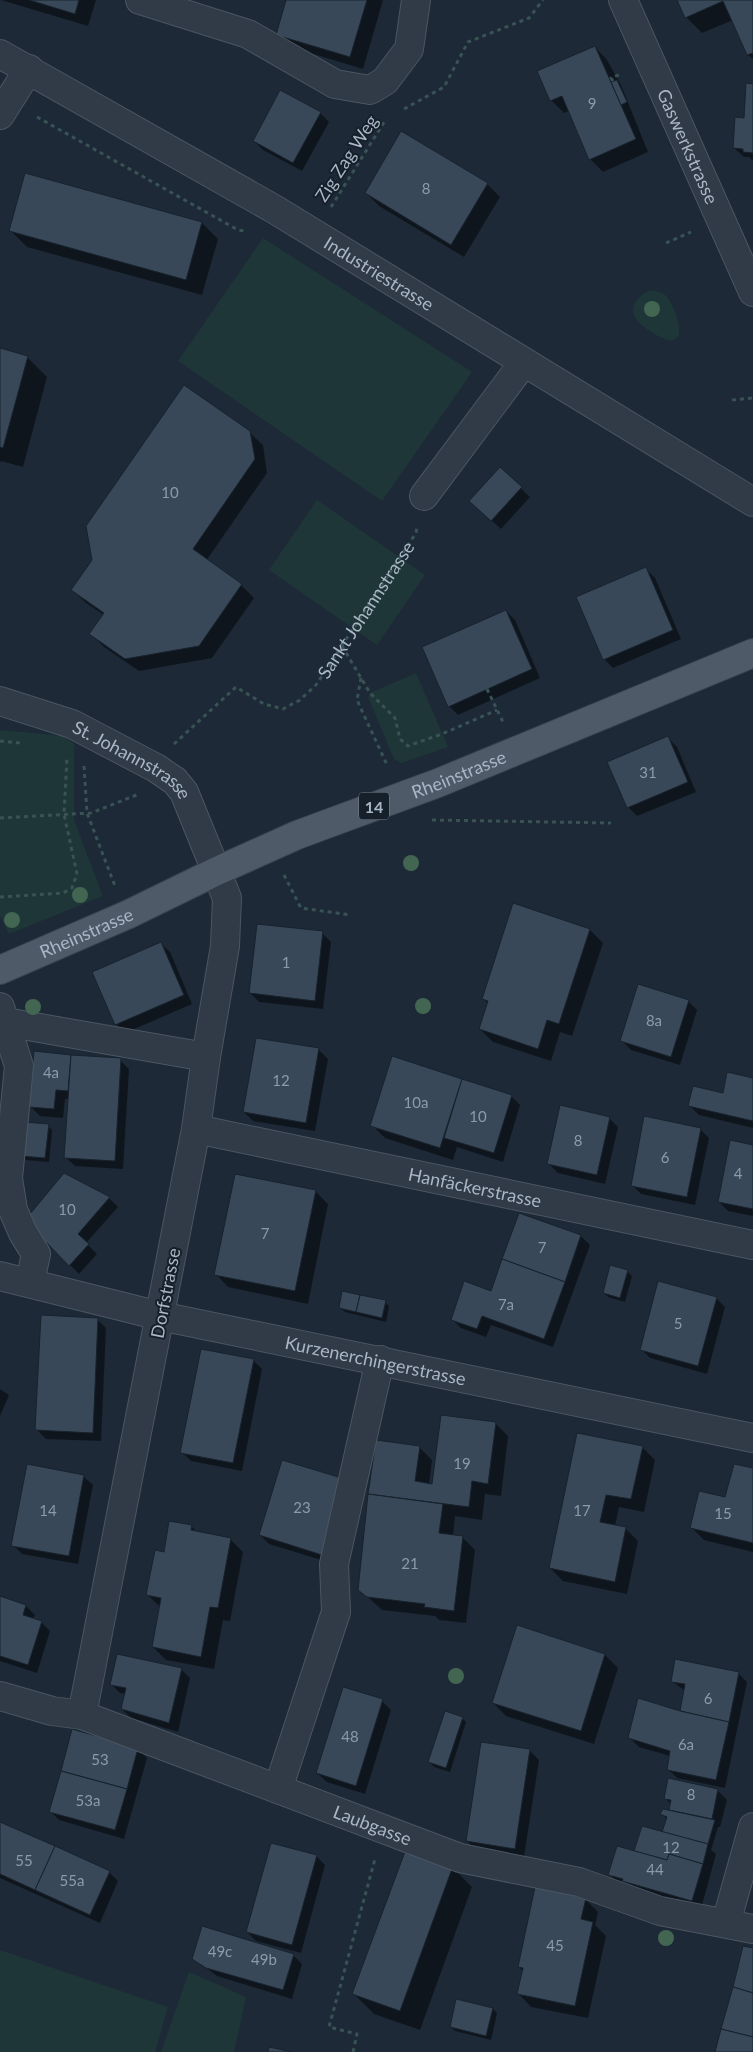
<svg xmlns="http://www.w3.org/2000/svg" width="753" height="2052" viewBox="0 0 753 2052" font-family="Lato,sans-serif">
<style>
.green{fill:#1f3638}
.shadow{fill:#0007}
.building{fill:#384858;stroke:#18222d}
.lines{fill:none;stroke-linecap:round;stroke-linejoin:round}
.minor-casing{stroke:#4b5663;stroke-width:30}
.major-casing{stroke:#394451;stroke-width:30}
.path{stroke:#395253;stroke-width:3;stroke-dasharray:4 4;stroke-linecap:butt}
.minor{stroke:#303b47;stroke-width:28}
.major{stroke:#4e5a68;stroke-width:28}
.tree{fill:#426652}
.labels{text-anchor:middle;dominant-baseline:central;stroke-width:4;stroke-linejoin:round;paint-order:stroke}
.number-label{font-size:15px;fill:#8d9aaa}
.shield{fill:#16202b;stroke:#7d8997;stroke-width:1}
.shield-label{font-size:16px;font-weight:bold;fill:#a9b6c5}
.street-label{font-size:18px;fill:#a9b6c5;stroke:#16202b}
</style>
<rect width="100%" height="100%" fill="#1d2937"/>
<g class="green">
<polygon points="263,238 472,372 382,501 178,361"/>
<path d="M650 290C654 291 659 291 662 293 673 299 681 325 679 336L672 341C647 334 612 310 650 290Z"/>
<polygon points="317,500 425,575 377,645 269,570"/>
<polygon points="416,673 448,747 401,763 394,759 368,697 370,693"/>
<polygon points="0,730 63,736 74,744 74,820 103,896 9,934 0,916"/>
<polygon points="0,1950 168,2007 155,2052 0,2052"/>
<polygon points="189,1972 246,1997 234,2052 161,2052"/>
</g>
<g class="shadow">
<polygon points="1,0 96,0 88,26"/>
<polygon points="287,0 383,0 363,69 290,47 277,34"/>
<polygon points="679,0 753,0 753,59 748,55 733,20 702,33 686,17"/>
<polygon points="595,47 607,60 621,85 648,152 603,172 590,159 570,111 564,113 551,100"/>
<polygon points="753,85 753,161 749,157 744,157 734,148 745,119"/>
<polygon points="320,113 329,122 302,171 263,150 254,141"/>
<polygon points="487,184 500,197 464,257 379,206 366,193"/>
<polygon points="202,223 218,239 202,295 27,247 11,231"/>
<polygon points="0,350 27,357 47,377 23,467 1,461 0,463"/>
<polygon points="249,432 263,445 267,473 206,561 241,585 254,598 212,658 139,671 104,647 91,634 104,615 86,603 73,590"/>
<polygon points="500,469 530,497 501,529 480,510"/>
<polygon points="646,569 655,578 681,639 613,668 604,659"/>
<polygon points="506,611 515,620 540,678 458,715 449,706"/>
<polygon points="668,738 677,747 696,792 637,816 628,807"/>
<polygon points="514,905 590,930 603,943 572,1036 560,1032 551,1061 493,1042 480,1029 488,1004 483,998"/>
<polygon points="322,933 331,942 323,1009 259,1002 250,993"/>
<polygon points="160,943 170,952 192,1004 125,1033 116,1024"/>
<polygon points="688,1001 697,1010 680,1065 631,1050 622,1041"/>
<polygon points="257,1039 319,1050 328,1059 315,1131 253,1121 244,1112"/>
<polygon points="35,1053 120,1060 129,1069 123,1169 75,1166 65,1157 69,1099 65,1099 63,1118 40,1116 31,1107"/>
<polygon points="393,1058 511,1096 520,1105 503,1162 457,1147 453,1160 385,1138 372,1125"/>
<polygon points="753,1079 753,1128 699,1115 690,1106 723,1094"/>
<polygon points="609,1118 618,1127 605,1184 558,1173 549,1164"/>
<polygon points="48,1126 52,1130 49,1162 26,1160 22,1155"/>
<polygon points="700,1129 709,1138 695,1205 641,1194 632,1185"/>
<polygon points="753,1146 753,1216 728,1211 719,1202"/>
<polygon points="315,1191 328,1204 308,1304 228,1287 216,1274"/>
<polygon points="109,1198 118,1207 86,1243 97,1254 79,1274 26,1220"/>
<polygon points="520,1215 581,1236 590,1245 553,1347 491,1325 486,1337 461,1328 452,1319 492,1293"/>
<polygon points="627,1271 632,1276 625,1302 608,1297 604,1293"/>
<polygon points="716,1298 725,1307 707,1374 650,1358 641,1349"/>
<polygon points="385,1302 389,1306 386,1322 345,1312 340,1308"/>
<polygon points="97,1319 106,1328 101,1441 46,1439 37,1430"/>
<polygon points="253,1360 262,1369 242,1471 191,1461 182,1452"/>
<polygon points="0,1389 9,1395 0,1416"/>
<polygon points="495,1423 508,1436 501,1496 485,1494 482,1520 455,1516 453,1536 462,1537 475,1550 466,1623 439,1620 435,1616 382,1610 359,1589 377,1441 419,1447 432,1460 429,1485 433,1485"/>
<polygon points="642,1447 655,1460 644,1512 619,1507 615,1526 625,1528 638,1541 627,1594 563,1581 550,1568"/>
<polygon points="283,1461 331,1563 269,1544 260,1535"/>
<polygon points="753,1470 753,1552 704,1540 691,1527 726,1499"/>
<polygon points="83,1476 93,1485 78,1564 22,1554 13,1545"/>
<polygon points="192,1527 198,1533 230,1539 243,1552 230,1621 223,1620 214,1669 166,1660 153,1647 160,1607 148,1595 165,1553"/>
<polygon points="0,1598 26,1606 35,1615 33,1619 41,1622 50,1631 37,1673 0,1661"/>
<polygon points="517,1627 605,1655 618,1668 594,1744 506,1716 493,1703"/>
<polygon points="181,1669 190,1678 178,1732 131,1718 122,1709 126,1694 120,1693 111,1684"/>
<polygon points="738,1673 747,1682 725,1788 677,1778 668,1769 670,1756 639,1747 630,1738 681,1713 685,1691 672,1681"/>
<polygon points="382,1701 391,1710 365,1794 327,1782 317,1773"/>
<polygon points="462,1718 466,1722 450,1772 434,1767 430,1762"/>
<polygon points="138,1749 147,1758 124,1839 59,1820 50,1811"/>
<polygon points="530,1751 539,1760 524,1857 476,1850 467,1841"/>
<polygon points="718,1791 727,1800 720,1827 718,1827 711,1850 716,1854 701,1909 633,1890 618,1883 609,1874 662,1833 667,1819 662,1814 673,1812 670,1810 671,1804 665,1798"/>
<polygon points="0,1823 109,1872 118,1881 100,1923 0,1878"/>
<polygon points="316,1856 325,1865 301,1953 256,1941 247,1932"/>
<polygon points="452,1867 472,1887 420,2030 374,2014 354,1994"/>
<polygon points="585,1899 598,1912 595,1925 606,1936 588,2018 531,2007 519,1994 523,1971 519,1967"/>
<polygon points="293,1955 302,1964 292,1999 217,1976 193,1958"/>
<polygon points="493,2009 497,2013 491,2040 455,2031 451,2027"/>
</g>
<g class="building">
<polygon points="29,0 79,0 75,14"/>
<polygon points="286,0 367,0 350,57 276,35"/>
<polygon points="677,0 753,0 753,53 747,55 723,1 685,18"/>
<polygon points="595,46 636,139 589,160 562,96 550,101 537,71"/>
<polygon points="617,80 627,102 621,105 611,82"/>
<polygon points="746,83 753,84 753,153 743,152 743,149 733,148 735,117 744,118"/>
<polygon points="280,90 321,112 293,163 253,141"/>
<polygon points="401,131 488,183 451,245 365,193"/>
<polygon points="25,173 202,222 186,280 9,231"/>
<polygon points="0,348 28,356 3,448 0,447"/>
<polygon points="184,385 250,431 255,459 193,549 242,584 199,646 125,659 89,634 104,613 71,590 92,560 86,526"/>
<polygon points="500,467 522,487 491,521 469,501"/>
<polygon points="646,567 673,630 603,660 576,597"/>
<polygon points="506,610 532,669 448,707 422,647"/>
<polygon points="668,736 688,782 627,808 607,762"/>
<polygon points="513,903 590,929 559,1024 547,1020 538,1049 479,1029 488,1001 482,999"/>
<polygon points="257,924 323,931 315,1001 249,993"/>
<polygon points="161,942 184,995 115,1025 92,972"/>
<polygon points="638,984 689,1000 671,1057 620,1041"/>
<polygon points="256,1038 319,1048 306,1123 243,1112"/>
<polygon points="34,1051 71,1055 68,1091 56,1090 54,1109 29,1107"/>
<polygon points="71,1055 121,1058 115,1161 64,1158"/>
<polygon points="392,1056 462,1079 440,1148 370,1126"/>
<polygon points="727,1072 753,1078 753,1121 688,1106 693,1086 723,1093"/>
<polygon points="462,1079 512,1095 494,1153 444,1138"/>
<polygon points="560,1105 610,1117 597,1175 547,1164"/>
<polygon points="644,1116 701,1128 687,1197 631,1186"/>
<polygon points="23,1122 49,1124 45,1158 20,1156"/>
<polygon points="730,1140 753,1145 753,1209 718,1202"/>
<polygon points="64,1173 110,1197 78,1234 89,1244 69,1266 25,1220"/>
<polygon points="235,1174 316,1190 295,1291 214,1275"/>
<polygon points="519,1213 581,1235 565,1282 502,1259"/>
<polygon points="502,1259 565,1282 544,1339 482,1316 477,1329 451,1320 464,1281 491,1291"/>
<polygon points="610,1265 628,1270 620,1298 603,1293"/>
<polygon points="658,1281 717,1297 698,1366 640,1350"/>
<polygon points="342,1291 360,1295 356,1312 339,1308"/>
<polygon points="360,1295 386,1300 382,1318 356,1312"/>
<polygon points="41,1315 98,1318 93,1433 35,1430"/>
<polygon points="201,1349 254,1359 233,1463 180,1453"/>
<polygon points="441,1415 496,1422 488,1484 472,1481 469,1507 368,1494 376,1440 420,1446 415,1481 432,1484"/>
<polygon points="577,1433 643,1446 631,1499 606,1495 600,1522 626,1527 615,1582 549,1568"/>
<polygon points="282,1460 345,1479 322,1555 259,1535"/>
<polygon points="27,1464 84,1475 69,1556 11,1546"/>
<polygon points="734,1464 753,1468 753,1543 690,1528 699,1491 725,1497"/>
<polygon points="368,1494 443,1504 439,1533 463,1536 454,1611 424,1607 425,1604 367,1597 358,1590"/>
<polygon points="169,1521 192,1525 191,1530 231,1538 218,1608 210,1607 201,1657 152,1647 161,1598 146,1595 155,1550 164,1552"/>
<polygon points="0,1596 26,1605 23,1615 42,1621 28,1665 0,1656"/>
<polygon points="517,1625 605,1654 581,1731 492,1703"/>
<polygon points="117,1654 182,1668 169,1723 121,1709 126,1688 110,1685"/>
<polygon points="675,1659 739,1672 729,1722 680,1711 685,1684 671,1682"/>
<polygon points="343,1687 383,1699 356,1786 316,1773"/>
<polygon points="638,1698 680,1711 729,1722 716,1780 667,1770 670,1751 628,1738"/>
<polygon points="445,1711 463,1717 446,1768 428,1762"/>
<polygon points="72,1729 138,1748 127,1789 61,1771"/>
<polygon points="481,1742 530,1749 515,1849 466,1841"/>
<polygon points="61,1771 127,1789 115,1830 49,1812"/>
<polygon points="668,1778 718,1789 712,1819 669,1810 671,1800 664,1799"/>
<polygon points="663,1809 715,1820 708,1844 662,1832 667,1817 660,1814"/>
<polygon points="0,1822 55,1846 35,1890 0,1874"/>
<polygon points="642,1826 708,1844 703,1864 669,1854 667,1860 634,1851"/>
<polygon points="271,1843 317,1855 292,1945 246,1932"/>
<polygon points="55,1846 110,1871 90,1915 35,1890"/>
<polygon points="617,1846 667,1860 669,1854 703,1864 692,1901 622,1881 623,1879 608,1875"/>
<polygon points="406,1849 453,1866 400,2011 352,1994"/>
<polygon points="535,1887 586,1898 581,1919 593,1922 575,2006 517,1994 523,1968 518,1967"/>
<polygon points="202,1926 294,1954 283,1990 206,1968 192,1959"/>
<polygon points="743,1946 753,1948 753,1993 733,1987"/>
<polygon points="733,1987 753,1993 753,2037 721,2029"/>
<polygon points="456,1999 493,2008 486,2036 450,2027"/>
<polygon points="721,2029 753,2037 753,2052 715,2052"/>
<polygon points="269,2047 292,2052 268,2052"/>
</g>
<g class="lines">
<defs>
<g id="minor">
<polyline points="140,0 248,34 335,84 370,90 385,81 409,49 416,0"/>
<path id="s2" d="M623 0 753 292"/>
<path id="s3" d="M0 54 274 209 753 502"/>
<polyline points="0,115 29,69"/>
<polyline points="424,496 524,362"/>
<path id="s4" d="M0 701 72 724 156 768 175 781 184 792 227 898 225 946 206 1057 196 1129 82 1715"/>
<polyline points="0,1007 19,1066 8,1178 13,1210 23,1233 36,1254 30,1282"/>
<polyline points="5,1022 206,1057"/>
<path id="s5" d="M196 1129 753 1245"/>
<path id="s6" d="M0 1276 160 1316 753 1438"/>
<path id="s7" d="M0 1696 52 1711 82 1715 460 1858 579 1882 660 1911 753 1929"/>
<polyline points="278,1789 336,1612 334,1564 380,1360"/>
<polyline points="726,1923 753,1827"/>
</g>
<g id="major">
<path id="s8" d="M0 970 129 914 217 871 297 835 438 783 753 653"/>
</g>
</defs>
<use href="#minor" class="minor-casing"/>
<use href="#major" class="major-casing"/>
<g class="path">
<polyline points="613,81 611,78 621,74"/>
<polyline points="404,109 444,87 468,42 529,18 543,0"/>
<polyline points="37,117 238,230 246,231"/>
<polyline points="331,207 386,119"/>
<polyline points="666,243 691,232"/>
<polyline points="732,400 753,398"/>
<polyline points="342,646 370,693 395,718 400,739 408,746 442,734 497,710"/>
<polyline points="361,678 357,700 388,767"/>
<polyline points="487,689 503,722"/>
<polyline points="0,741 20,743"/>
<path id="s1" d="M174 744 236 687 264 704 283 709 300 700 316 685 416 533 417 527"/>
<polyline points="84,766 87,813 115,886"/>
<polyline points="0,818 91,813 139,794"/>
<polyline points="432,820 611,823"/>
<polyline points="284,875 301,908 351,915"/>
<polyline points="0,897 63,893 72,888 77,874 64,814 67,757"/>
<polyline points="353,2052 357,2034 329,2027 375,1859"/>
</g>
<use href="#minor" class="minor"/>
<use href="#major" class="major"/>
</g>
<g class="tree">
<circle cx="652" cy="309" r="8"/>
<circle cx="411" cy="863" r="8"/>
<circle cx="80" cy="895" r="8"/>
<circle cx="12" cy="920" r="8"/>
<circle cx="423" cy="1006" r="8"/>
<circle cx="33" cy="1007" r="8"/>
<circle cx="456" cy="1676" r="8"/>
<circle cx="666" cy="1938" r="8"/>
</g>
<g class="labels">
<g class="number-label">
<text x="592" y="103">9</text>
<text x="426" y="188">8</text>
<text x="170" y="492">10</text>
<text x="648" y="772">31</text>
<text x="286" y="962">1</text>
<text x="654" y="1020">8a</text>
<text x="51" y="1072">4a</text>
<text x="281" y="1080">12</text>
<text x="416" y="1102">10a</text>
<text x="478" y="1116">10</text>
<text x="578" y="1140">8</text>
<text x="665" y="1157">6</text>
<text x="738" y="1173">4</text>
<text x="67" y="1209">10</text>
<text x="265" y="1233">7</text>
<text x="542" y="1247">7</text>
<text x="506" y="1304">7a</text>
<text x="678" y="1323">5</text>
<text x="462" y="1463">19</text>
<text x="302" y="1507">23</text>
<text x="48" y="1510">14</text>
<text x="582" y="1510">17</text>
<text x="723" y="1513">15</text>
<text x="410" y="1563">21</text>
<text x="708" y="1698">6</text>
<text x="350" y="1736">48</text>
<text x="686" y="1744">6a</text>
<text x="100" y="1759">53</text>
<text x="691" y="1794">8</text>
<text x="88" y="1800">53a</text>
<text x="671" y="1847">12</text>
<text x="24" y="1860">55</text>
<text x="655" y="1869">44</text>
<text x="72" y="1880">55a</text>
<text x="555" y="1945">45</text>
<text x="220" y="1951">49c</text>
<text x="264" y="1959">49b</text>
</g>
<rect class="shield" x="359" y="792.5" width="30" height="27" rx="4"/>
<g class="shield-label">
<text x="374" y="806">14</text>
</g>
<g class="street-label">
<text stroke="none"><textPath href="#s2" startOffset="160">Gaswerkstrasse</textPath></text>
<text transform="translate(346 158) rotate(-57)">Zig Zag Weg</text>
<text stroke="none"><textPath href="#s3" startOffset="438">Industriestrasse</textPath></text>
<text stroke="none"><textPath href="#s1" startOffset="268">Sankt Johannstrasse</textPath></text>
<text stroke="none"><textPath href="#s4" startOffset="146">St. Johannstrasse</textPath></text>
<text stroke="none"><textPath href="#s8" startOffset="499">Rheinstrasse</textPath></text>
<text stroke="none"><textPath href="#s8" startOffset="94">Rheinstrasse</textPath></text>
<text stroke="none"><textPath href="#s5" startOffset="285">Hanfäckerstrasse</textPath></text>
<text transform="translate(165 1293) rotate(-79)">Dorfstrasse</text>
<text stroke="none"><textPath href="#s6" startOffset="385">Kurzenerchingerstrasse</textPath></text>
<text stroke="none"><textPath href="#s7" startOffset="395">Laubgasse</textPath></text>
</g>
</g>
</svg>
